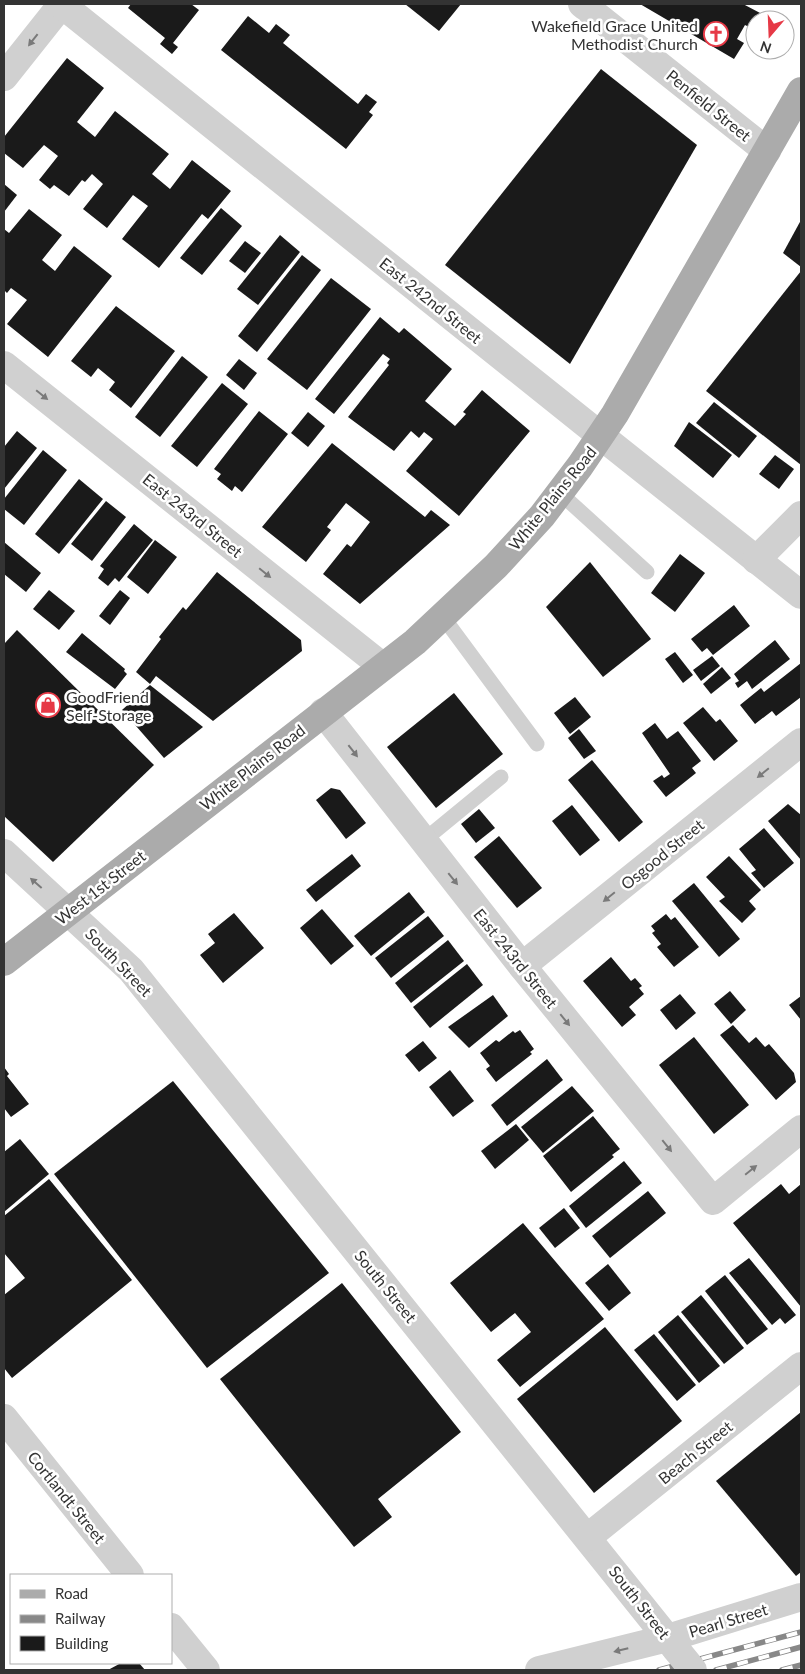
<svg xmlns="http://www.w3.org/2000/svg" width="805" height="1674" viewBox="0 0 805 1674" font-family="Lato,sans-serif">
<style>
.building{fill:#1a1a1a}
.lines{fill:none;stroke-linecap:round;stroke-linejoin:round}
.service{stroke:#d0d0d0;stroke-width:15}
.minor{stroke:#d0d0d0;stroke-width:28}
.tertiary{stroke:#d0d0d0;stroke-width:28}
.primary{stroke:#ababab;stroke-width:28}
.rail-casing{stroke:#888;stroke-width:5.5}
.rail{stroke:#fff;stroke-width:4;stroke-dasharray:11;stroke-linecap:butt}
.minor-bridge{stroke:#d0d0d0;stroke-width:28}
.oneway{fill:#7a7a7a}
.labels{text-anchor:middle;dominant-baseline:central;stroke-width:5;stroke-linejoin:round;paint-order:stroke}
.poi-label{font-size:16px;fill:#333;stroke:#fff;text-anchor:end}
.street-label{font-size:16px;fill:#333;stroke:#fff}
</style>
<rect width="100%" height="100%" fill="#fff"/>
<g class="building">
<polygon points="131,4 191,4 199,10 173,43 178,47 172,54 160,44 165,38 128,8"/>
<polygon points="405,4 461,4 439,31"/>
<polygon points="640,4 743,4 762,14 758,20 755,20 753,29 745,25 737,39 744,43 734,59"/>
<polygon points="248,16 269,33 276,24 290,35 283,43 358,104 366,94 377,102 369,112 373,115 346,149 221,50"/>
<polygon points="67,58 104,88 77,122 95,137 115,111 169,154 152,174 170,189 192,160 231,191 208,219 202,214 159,268 122,239 148,206 133,195 107,228 83,209 103,184 92,174 85,182 82,180 69,196 54,185 50,189 39,180 58,156 44,145 23,168 4,153 4,137"/>
<polygon points="601,69 697,145 570,364 445,265"/>
<polygon points="4,184 17,195 4,212"/>
<polygon points="221,208 242,226 202,275 180,258"/>
<polygon points="29,209 62,235 42,260 55,271 74,246 112,276 48,357 7,324 27,300 11,288 7,293 4,290 4,229 9,233"/>
<polygon points="801,220 801,267 783,253"/>
<polygon points="280,235 300,252 258,305 237,289"/>
<polygon points="245,241 261,253 245,273 229,261"/>
<polygon points="302,255 321,270 257,352 238,336"/>
<polygon points="801,271 801,465 706,391"/>
<polygon points="331,278 371,309 307,390 267,359"/>
<polygon points="116,306 175,351 131,408 109,390 115,382 98,368 91,377 71,361"/>
<polygon points="380,317 399,333 404,328 452,369 425,401 455,426 466,414 463,412 482,390 530,431 459,516 406,471 433,439 424,432 419,438 411,431 394,451 348,417 389,365 387,363 390,359 383,354 334,414 315,399"/>
<polygon points="182,356 208,377 160,437 135,417"/>
<polygon points="239,359 257,373 244,390 226,375"/>
<polygon points="222,383 248,404 197,467 171,446"/>
<polygon points="714,402 757,436 739,458 696,423"/>
<polygon points="259,411 288,434 242,492 235,486 232,491 217,479 221,474 214,469"/>
<polygon points="308,412 325,426 308,447 291,433"/>
<polygon points="689,422 732,455 713,478 674,446"/>
<polygon points="17,431 37,448 4,489 4,447"/>
<polygon points="332,443 425,517 431,510 450,525 360,604 323,574 347,544 351,547 370,522 346,503 327,527 331,530 306,562 262,527"/>
<polygon points="43,450 67,470 24,525 4,509 4,499"/>
<polygon points="775,455 794,469 779,489 759,474"/>
<polygon points="79,479 103,499 59,554 35,534"/>
<polygon points="106,501 126,517 92,561 71,544"/>
<polygon points="134,524 153,540 119,582 115,578 108,586 98,578 104,569 100,566"/>
<polygon points="155,540 177,557 148,594 127,577"/>
<polygon points="4,542 41,573 26,592 4,574"/>
<polygon points="680,554 705,573 675,612 651,593"/>
<polygon points="590,562 651,639 603,677 546,607"/>
<polygon points="217,572 301,640 302,651 213,721 156,676 150,684 136,672 161,639 159,637 183,607 186,610"/>
<polygon points="49,590 75,611 59,630 33,609"/>
<polygon points="120,590 130,598 110,625 99,616"/>
<polygon points="734,605 750,626 713,655 707,648 702,652 691,639"/>
<polygon points="17,630 154,765 53,862 4,816 4,644"/>
<polygon points="82,633 125,669 124,671 127,674 115,689 66,652"/>
<polygon points="775,640 790,659 752,689 747,681 738,688 735,683 739,681 734,674"/>
<polygon points="675,652 693,675 683,683 665,659"/>
<polygon points="712,656 720,666 701,681 693,670"/>
<polygon points="801,663 801,697 776,716 772,711 755,724 740,705 761,688 764,692"/>
<polygon points="722,667 731,678 711,694 703,684"/>
<polygon points="150,685 203,727 164,758 122,710"/>
<polygon points="454,693 503,754 436,808 387,747"/>
<polygon points="575,697 591,717 570,734 554,713"/>
<polygon points="703,707 716,722 720,719 738,741 714,761 683,723"/>
<polygon points="655,723 667,739 678,731 701,761 692,768 696,773 666,797 653,781 662,775 664,778 670,774 642,733"/>
<polygon points="579,729 596,751 584,759 568,738"/>
<polygon points="592,760 643,822 619,842 568,780"/>
<polygon points="331,788 340,790 366,823 346,839 316,800"/>
<polygon points="788,804 801,815 801,860 768,821"/>
<polygon points="572,805 600,840 580,856 552,821"/>
<polygon points="479,809 495,828 476,843 461,824"/>
<polygon points="764,828 794,863 764,888 751,873 756,870 739,849"/>
<polygon points="499,836 542,888 517,908 474,857"/>
<polygon points="352,854 361,866 316,902 306,890"/>
<polygon points="729,856 761,890 749,901 756,909 742,923 719,901 725,897 706,877"/>
<polygon points="694,883 740,939 719,957 672,901"/>
<polygon points="409,892 425,912 371,956 354,936"/>
<polygon points="322,909 354,946 331,965 300,928"/>
<polygon points="234,913 264,948 223,983 200,955 215,943 208,934"/>
<polygon points="666,914 671,920 675,917 699,947 674,967 657,947 661,944 652,933 655,931 651,926"/>
<polygon points="428,916 444,936 391,978 375,958"/>
<polygon points="448,940 464,961 411,1003 395,983"/>
<polygon points="611,957 631,981 635,978 642,986 639,988 644,994 629,1007 636,1015 622,1027 583,981"/>
<polygon points="467,964 483,985 430,1028 413,1007"/>
<polygon points="730,991 746,1010 731,1024 714,1004"/>
<polygon points="680,994 696,1013 676,1030 660,1010"/>
<polygon points="493,995 508,1016 469,1048 448,1027"/>
<polygon points="801,996 801,1020 789,1005"/>
<polygon points="733,1025 749,1043 756,1037 765,1047 769,1044 794,1073 796,1082 776,1100 720,1035"/>
<polygon points="520,1030 534,1049 530,1052 532,1054 496,1082 486,1069 490,1066 480,1053 496,1040 499,1042 513,1031 515,1033"/>
<polygon points="694,1037 749,1105 714,1134 659,1065"/>
<polygon points="423,1041 437,1058 419,1072 405,1055"/>
<polygon points="547,1059 563,1080 507,1126 491,1105"/>
<polygon points="4,1067 9,1074 7,1076 29,1104 11,1117 4,1108"/>
<polygon points="450,1070 474,1101 453,1117 429,1087"/>
<polygon points="173,1081 329,1273 207,1368 54,1174"/>
<polygon points="572,1086 594,1111 543,1153 521,1127"/>
<polygon points="593,1116 620,1149 612,1155 614,1157 571,1192 543,1156"/>
<polygon points="516,1124 529,1140 495,1169 481,1151"/>
<polygon points="20,1139 49,1174 4,1212 4,1152"/>
<polygon points="624,1161 642,1183 586,1228 569,1206"/>
<polygon points="49,1179 132,1280 12,1378 4,1368 4,1295 25,1278 4,1253 4,1216"/>
<polygon points="781,1184 789,1194 801,1184 801,1307 733,1223"/>
<polygon points="648,1191 666,1213 610,1258 592,1236"/>
<polygon points="564,1208 580,1228 555,1248 539,1228"/>
<polygon points="523,1223 604,1319 520,1387 497,1360 531,1332 515,1313 491,1332 450,1283"/>
<polygon points="749,1258 796,1315 785,1324 780,1318 772,1325 729,1273"/>
<polygon points="608,1264 631,1293 609,1311 585,1283"/>
<polygon points="725,1275 768,1329 747,1345 705,1291"/>
<polygon points="342,1283 461,1432 378,1499 392,1517 354,1547 220,1379"/>
<polygon points="701,1295 744,1348 724,1364 681,1312"/>
<polygon points="678,1315 720,1366 699,1383 658,1332"/>
<polygon points="605,1327 682,1421 594,1493 517,1399"/>
<polygon points="654,1334 696,1385 677,1401 634,1350"/>
<polygon points="801,1412 801,1572 796,1576 716,1481"/>
<polygon points="121,1663 139,1663 145,1670 108,1670"/>
</g>
<g class="lines">
<g class="service">
<polyline points="560,493 647,572"/>
<polyline points="443,617 537,744"/>
<polyline points="423,841 501,777"/>
</g>
<g class="minor">
<polyline points="582,4 767,151"/>
<polyline points="4,77 62,4"/>
<polyline points="4,365 382,666"/>
<polyline points="601,436 801,595"/>
<polyline points="756,560 801,515"/>
<polyline points="323,712 522,966 713,1201 801,1129"/>
<polyline points="4,853 131,970 676,1649"/>
<polyline points="522,966 801,742"/>
<polyline points="4,1418 130,1575"/>
<polyline points="588,1537 801,1366"/>
<polyline points="171,1627 206,1670"/>
<polyline points="539,1670 668,1638 801,1597"/>
</g>
<polyline class="tertiary" points="61,4 601,436"/>
<polyline class="primary" points="4,962 415,642 496,566 542,516 580,466 615,414 801,91"/>
<defs>
<g id="rail">
<polyline points="659,1670 801,1632"/>
<polyline points="716,1670 801,1647"/>
<polyline points="782,1670 801,1665"/>
</g>
</defs>
<use href="#rail" class="rail-casing"/>
<use href="#rail" class="rail"/>
<polyline class="minor-bridge" points="676,1649 693,1670"/>
</g>
<defs><path id="oneway-solid" d="M-6-.8H1V-3.2L6.5 0L1 3.2V.8H-6Z" transform="scale(1.25)"/></defs>
<g class="oneway">
<use href="#oneway-solid" transform="translate(33 40) rotate(128)"/>
<use href="#oneway-solid" transform="translate(42 395) rotate(39)"/>
<use href="#oneway-solid" transform="translate(265 573) rotate(39)"/>
<use href="#oneway-solid" transform="translate(353 751) rotate(52)"/>
<use href="#oneway-solid" transform="translate(763 773) rotate(141)"/>
<use href="#oneway-solid" transform="translate(453 879) rotate(51)"/>
<use href="#oneway-solid" transform="translate(36 883) rotate(-139)"/>
<use href="#oneway-solid" transform="translate(609 897) rotate(141)"/>
<use href="#oneway-solid" transform="translate(565 1020) rotate(51)"/>
<use href="#oneway-solid" transform="translate(667 1146) rotate(51)"/>
<use href="#oneway-solid" transform="translate(751 1170) rotate(-39)"/>
<use href="#oneway-solid" transform="translate(621 1650) rotate(166)"/>
</g>
<defs>
<symbol id="church-ring" viewBox="-11 -11 22 22"><circle r="9.5" fill="#fff" stroke="#e63946" stroke-width="1.5"/><path d="M-1.2-6h2.4v3.5h3.3v2.4h-3.3V6h-2.4V-.1h-3.3v-2.4h3.3Z" fill="#e63946"/></symbol>
<symbol id="shop-ring" viewBox="-11 -11 22 22"><circle r="9.5" fill="#fff" stroke="#e63946" stroke-width="1.5"/><path d="M-5-2.5h2.3a2.7 3.5 0 0 1 5.4 0H5L5.5 6h-11ZM-1.5-2.5h3a1.5 2.3 0 0 0-3 0Z" fill="#e63946"/></symbol>
</defs>
<g fill-rule="evenodd">
<use href="#church-ring" x="702" y="20" width="28" height="28"/>
<use href="#shop-ring" x="34" y="691" width="28" height="28"/>
</g>
<g class="labels">
<g class="poi-label">
<text x="698" y="25">Wakefield Grace United<tspan x="698" dy="18">Methodist Church</tspan></text>
<text x="66" y="696" text-anchor="start">GoodFriend<tspan x="66" dy="18">Self-Storage</tspan></text>
</g>
<g class="street-label">
<text transform="translate(709 105) rotate(39)">Penfield Street</text>
<text transform="translate(431 300) rotate(39)">East 242nd Street</text>
<text transform="translate(552 498) rotate(-51)">White Plains Road</text>
<text transform="translate(193 515) rotate(39)">East 243rd Street</text>
<text transform="translate(252 767) rotate(-38)">White Plains Road</text>
<text transform="translate(662 854) rotate(-39)">Osgood Street</text>
<text transform="translate(100 887) rotate(-38)">West 1st Street</text>
<text transform="translate(516 958) rotate(51)">East 243rd Street</text>
<text transform="translate(119 962) rotate(46)">South Street</text>
<text transform="translate(386 1286) rotate(51)">South Street</text>
<text transform="translate(695 1452) rotate(-39)">Beach Street</text>
<text transform="translate(67 1497) rotate(51)">Cortlandt Street</text>
<text transform="translate(640 1602) rotate(52)">South Street</text>
<text transform="translate(728 1620) rotate(-17)">Pearl Street</text>
</g>
</g>
<rect width="805" height="1674" fill="none" stroke="#333333" stroke-width="10"/>
<rect x="10" y="1574" width="162" height="90" fill="#ffffff" stroke="#adadad"/>
<rect x="20" y="1590" width="25" height="8" fill="#ababab" stroke="#adadad"/>
<text x="55" y="1599" font-size="15" fill="#333333">Road</text>
<rect x="20" y="1615" width="25" height="8" fill="#888888" stroke="#adadad"/>
<text x="55" y="1624" font-size="15" fill="#333333">Railway</text>
<rect x="20" y="1636" width="25" height="15" fill="#1a1a1a" stroke="#adadad"/>
<text x="55" y="1649" font-size="15" fill="#333333">Building</text>
<g transform="translate(770 35) rotate(199)"><circle r="24" fill="#ffffff" stroke="#adadad"/>
<path d="M0-4L9 19L0 12L-9 19Z" fill="#e63946"/>
<text y="-8" font-size="14" font-weight="bold" text-anchor="middle" fill="#333333">N</text>
</g>
</svg>
